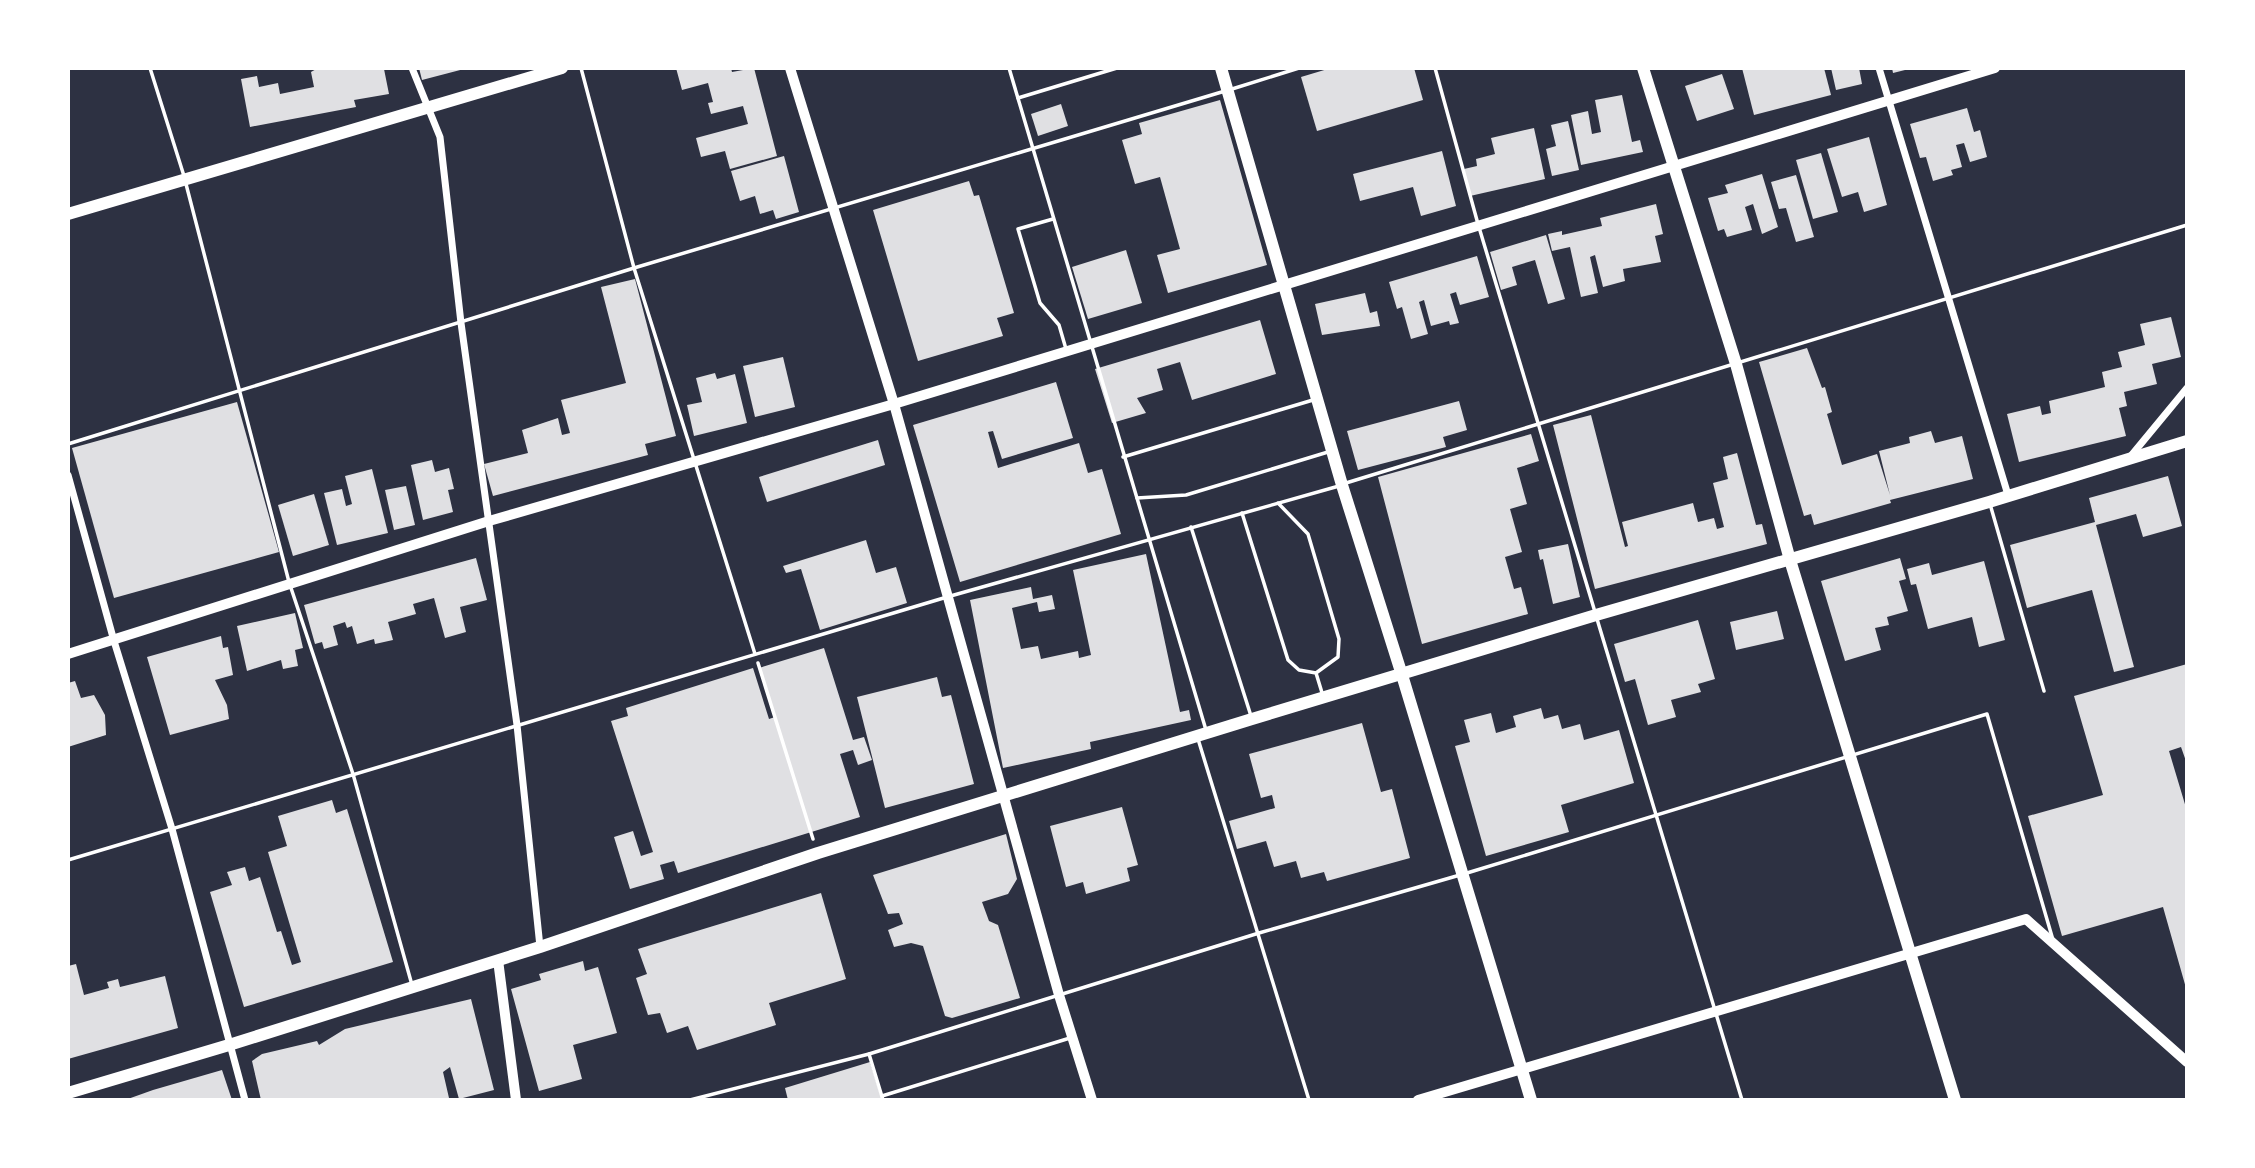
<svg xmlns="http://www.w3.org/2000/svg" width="2255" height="1168" viewBox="0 0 2255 1168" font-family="'Fira Sans Condensed',sans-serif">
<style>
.building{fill:#e0e0e3}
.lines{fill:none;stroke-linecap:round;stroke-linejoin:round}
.path{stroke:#fff;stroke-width:3.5}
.service{stroke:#fff;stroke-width:3.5}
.minor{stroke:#fff;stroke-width:7}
.tertiary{stroke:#fff;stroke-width:10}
.primary{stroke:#fff;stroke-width:12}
.trunk{stroke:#fff;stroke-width:12}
</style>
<rect width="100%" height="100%" fill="#2d3142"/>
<g class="building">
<polygon points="318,68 384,69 389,94 354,100 356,107 250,127 241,79 257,76 259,87 278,83 280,94 314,87 311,72"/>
<polygon points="419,68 464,68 464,69 422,80"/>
<polygon points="676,68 731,68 732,72 754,68 777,156 730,169 725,151 701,157 696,138 748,124 743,106 711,114 708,103 713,102 708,83 682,90"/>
<polygon points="1331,68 1414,68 1423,100 1317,131 1301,77"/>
<polygon points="1742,68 1824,68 1831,95 1754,115"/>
<polygon points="1831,68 1859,68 1862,84 1836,90"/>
<polygon points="1892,68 1909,68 1909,69 1893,73"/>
<polygon points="1722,74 1734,109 1697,121 1685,86"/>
<polygon points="1622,95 1632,142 1640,140 1643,152 1581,165 1571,115 1588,111 1592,134 1601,132 1595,100"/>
<polygon points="1220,100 1267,265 1168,293 1157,255 1180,249 1160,177 1135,184 1122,140 1142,134 1139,123"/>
<polygon points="1061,104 1068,126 1038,136 1031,114"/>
<polygon points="1967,108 1974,132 1980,130 1987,157 1970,162 1964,143 1956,145 1962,167 1951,170 1953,175 1933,181 1926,157 1920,158 1910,124"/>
<polygon points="1568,121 1579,170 1552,176 1546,149 1556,146 1551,125"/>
<polygon points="1534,128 1545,179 1470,196 1464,169 1477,166 1476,159 1495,154 1491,138"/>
<polygon points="1869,137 1887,205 1864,212 1858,192 1842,197 1827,149"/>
<polygon points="1442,151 1456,206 1421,216 1413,187 1360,201 1353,174"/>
<polygon points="1821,153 1838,212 1813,219 1796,160"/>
<polygon points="784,156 799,212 776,219 773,210 760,214 755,196 740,201 731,171"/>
<polygon points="1762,174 1778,227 1762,234 1753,204 1745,207 1752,230 1727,237 1724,229 1718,231 1708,198 1728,193 1725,185"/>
<polygon points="1796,175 1814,237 1796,242 1786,208 1779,209 1771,182"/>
<polygon points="969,181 974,196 979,195 1014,313 997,318 1003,336 918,361 873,210"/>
<polygon points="1656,204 1663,234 1655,236 1661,262 1623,269 1625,281 1603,287 1595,255 1590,257 1598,293 1581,297 1570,247 1552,251 1548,234 1562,231 1562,235 1602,226 1600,218"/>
<polygon points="1546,235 1565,299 1548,304 1535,260 1512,267 1517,285 1501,290 1490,252"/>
<polygon points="1126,250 1142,303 1088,319 1072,267"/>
<polygon points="1477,256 1489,297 1460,305 1456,292 1450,294 1459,323 1450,325 1449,321 1431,326 1424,300 1419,302 1428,334 1411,339 1402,307 1397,309 1389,282"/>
<polygon points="635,279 676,436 645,444 648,455 493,496 484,464 528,453 522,430 558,418 562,435 570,433 561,400 626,383 601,287"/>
<polygon points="1365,293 1370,313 1377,311 1380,326 1322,335 1315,304"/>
<polygon points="2171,317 2181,357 2152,364 2157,384 2124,392 2127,406 2119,408 2126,436 2019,462 2007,414 2040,406 2042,415 2051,413 2049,401 2105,387 2102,372 2122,367 2118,352 2145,345 2140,324"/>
<polygon points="1260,320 1276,374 1192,400 1180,362 1157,369 1163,390 1137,398 1146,413 1112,423 1095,369"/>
<polygon points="1807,348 1822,388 1825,387 1832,412 1827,414 1842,465 1877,454 1890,495 1879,451 1910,443 1909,437 1931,431 1935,443 1962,436 1973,479 1890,500 1891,503 1814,525 1811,514 1804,516 1759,362"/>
<polygon points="783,357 795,407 755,417 743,366"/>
<polygon points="715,373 717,379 735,374 747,423 694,436 687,405 702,402 696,378"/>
<polygon points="1056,382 1073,438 1002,459 993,431 988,432 998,468 1079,443 1088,473 1102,469 1121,534 960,582 913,425"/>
<polygon points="1459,401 1467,430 1443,437 1446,447 1358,470 1347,431"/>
<polygon points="237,402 279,552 114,598 72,448"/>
<polygon points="1591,415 1625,547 1628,546 1622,522 1693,503 1698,522 1714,518 1717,529 1724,527 1713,483 1728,479 1723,457 1737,453 1756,525 1762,524 1767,544 1595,589 1553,425"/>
<polygon points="1531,434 1539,461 1517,468 1527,504 1510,509 1522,552 1505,557 1514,589 1521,587 1528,614 1422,644 1378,477"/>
<polygon points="878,440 885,465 767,502 759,477"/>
<polygon points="432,460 435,472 449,468 454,489 448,490 453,512 423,520 411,465"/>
<polygon points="372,469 388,533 337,545 324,493 342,489 346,506 352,504 345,476"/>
<polygon points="2168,476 2182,526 2143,537 2136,514 2096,525 2134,667 2114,672 2092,590 2027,608 2010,545 2095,522 2089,498"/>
<polygon points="406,486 415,525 394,530 385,490"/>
<polygon points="314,494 329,545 293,556 278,505"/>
<polygon points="866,540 876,573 896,567 907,603 820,630 801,569 786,573 783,566"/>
<polygon points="1568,544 1580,597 1553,604 1543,559 1540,560 1538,550"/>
<polygon points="1146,554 1180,712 1189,710 1191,720 1090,742 1091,749 1003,768 970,600 1031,587 1033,599 1052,595 1055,609 1039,612 1037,602 1012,608 1021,649 1038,646 1041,659 1078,651 1079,658 1091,655 1073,570"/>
<polygon points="476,558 487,600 460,607 466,632 445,638 434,598 413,604 416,614 388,622 393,640 375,644 374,639 357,644 352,626 347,628 345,622 333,626 338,645 324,649 322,642 315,644 304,605"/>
<polygon points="1900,558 1906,579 1899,581 1908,611 1887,617 1889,625 1875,628 1881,650 1845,661 1821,581"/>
<polygon points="1984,561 2005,640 1979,647 1972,617 1928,629 1916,584 1911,585 1907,569 1929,563 1932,575"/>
<polygon points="1777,611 1784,639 1736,650 1730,622"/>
<polygon points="295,613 303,648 295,650 298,666 283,669 281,660 247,671 237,626"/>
<polygon points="1698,620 1715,679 1698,684 1701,692 1671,700 1676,717 1648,725 1635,679 1625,682 1614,644"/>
<polygon points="221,636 223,648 228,647 233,675 215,680 227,705 229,719 170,735 147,657"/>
<polygon points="824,648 853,740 864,737 872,760 858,765 853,750 840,754 860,817 678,873 674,861 660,865 664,879 630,889 614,837 633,831 641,856 653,852 611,721 628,716 626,708 753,668 769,719 775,717 759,668"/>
<polygon points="2187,664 2187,764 2181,747 2169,751 2187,811 2186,988 2163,907 2062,936 2028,816 2103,795 2074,696"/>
<polygon points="937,677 942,697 951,695 974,784 885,808 857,697"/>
<polygon points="75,681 81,698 94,695 105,715 106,735 68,747 68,683"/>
<polygon points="1541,708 1544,719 1558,715 1562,729 1580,724 1584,740 1619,730 1634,783 1561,805 1569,832 1486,856 1455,746 1470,742 1464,720 1491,713 1496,733 1516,727 1513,716"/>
<polygon points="1362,723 1381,792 1392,789 1410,858 1327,881 1324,872 1301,878 1296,861 1274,867 1266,841 1237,849 1229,821 1275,808 1272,795 1261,798 1249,754"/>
<polygon points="332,800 336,813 347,809 393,962 244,1007 210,892 232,885 227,872 245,867 249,881 260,877 277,932 281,931 292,965 301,962 268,852 287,846 278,816"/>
<polygon points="1122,807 1138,865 1127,868 1130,881 1086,894 1083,882 1066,887 1050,826"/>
<polygon points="1006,834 1017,879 1008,894 982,902 989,921 998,925 1020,998 952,1018 945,1016 923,946 911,943 894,947 888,930 903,924 899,913 888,914 873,875"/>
<polygon points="821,893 846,979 769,1003 776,1025 697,1050 688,1026 667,1033 660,1013 648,1015 636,978 647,974 638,949"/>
<polygon points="583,961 585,971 598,967 617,1033 573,1045 582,1079 539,1091 511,989 541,980 539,974"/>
<polygon points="76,964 84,995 109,988 107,982 118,979 120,987 165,976 178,1028 68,1059 68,966"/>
<polygon points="471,999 494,1090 459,1099 450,1067 443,1072 449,1098 443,1100 261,1100 252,1061 262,1054 317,1041 319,1045 345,1029"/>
<polygon points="870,1062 882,1100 788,1100 785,1088"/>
<polygon points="222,1070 232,1100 125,1100 153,1090"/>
</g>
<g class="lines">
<polyline class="path" points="758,663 813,839"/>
<g class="service">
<polyline points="150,68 184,176"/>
<polyline points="581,68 634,268 755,654"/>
<polyline points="1009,68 1206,730"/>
<polyline points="1435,68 1478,224 1595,612"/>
<polyline points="1232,89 1299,68"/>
<polyline points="1018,98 1117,68"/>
<polyline points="186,184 289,582 353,774 412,985"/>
<polyline points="1053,219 1018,229 1040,303 1059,325 1066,349"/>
<polyline points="68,444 634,268 1225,91"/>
<polyline points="1123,457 1313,400"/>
<polyline points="1346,483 2187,225"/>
<polyline points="1137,498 1186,495 1328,452"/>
<polyline points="1278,503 1308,534 1339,639 1338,657 1316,673"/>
<polyline points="1990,504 2044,691"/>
<polyline points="1242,513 1288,660 1299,670 1316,673 1323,696"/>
<polyline points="1191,527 1251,716"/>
<polyline points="1597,619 1742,1100"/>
<polyline points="1198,739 1309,1100"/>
<polyline points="68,860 947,597 1339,486"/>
<polyline points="1467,873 1987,714 2053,940"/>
<polyline points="869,1054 883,1100"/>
<polyline points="882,1096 1070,1038"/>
<polyline points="690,1100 869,1054 1259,933 1460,875"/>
</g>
<g class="minor">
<polyline points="412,68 440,137 461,323 517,725 540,947"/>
<polyline points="1879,68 2008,495"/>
<polyline points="2130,457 2187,388"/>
<polyline points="68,475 114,641 172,829 245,1100"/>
</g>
<g class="tertiary">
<polyline points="790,68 894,404 1059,995 1092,1100"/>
<polyline points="68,654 489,521 894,404 1995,68"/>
<polyline points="498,960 516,1100"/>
<polyline points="1418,1100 2026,919 2187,1062"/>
</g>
<g class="primary">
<polyline points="1790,560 1955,1100"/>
<polyline points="1402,675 1531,1100"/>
</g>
<g class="trunk">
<polyline points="1221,68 1342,485 1402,675"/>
<polyline points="1643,68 1736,364 1790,560"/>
<polyline points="68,214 562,68"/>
<polyline points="68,1093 229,1045 540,947 818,853 1252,719 1596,615 1989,502 2187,441"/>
</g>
</g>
<rect width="2255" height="1168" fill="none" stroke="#ffffff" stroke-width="140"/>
</svg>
